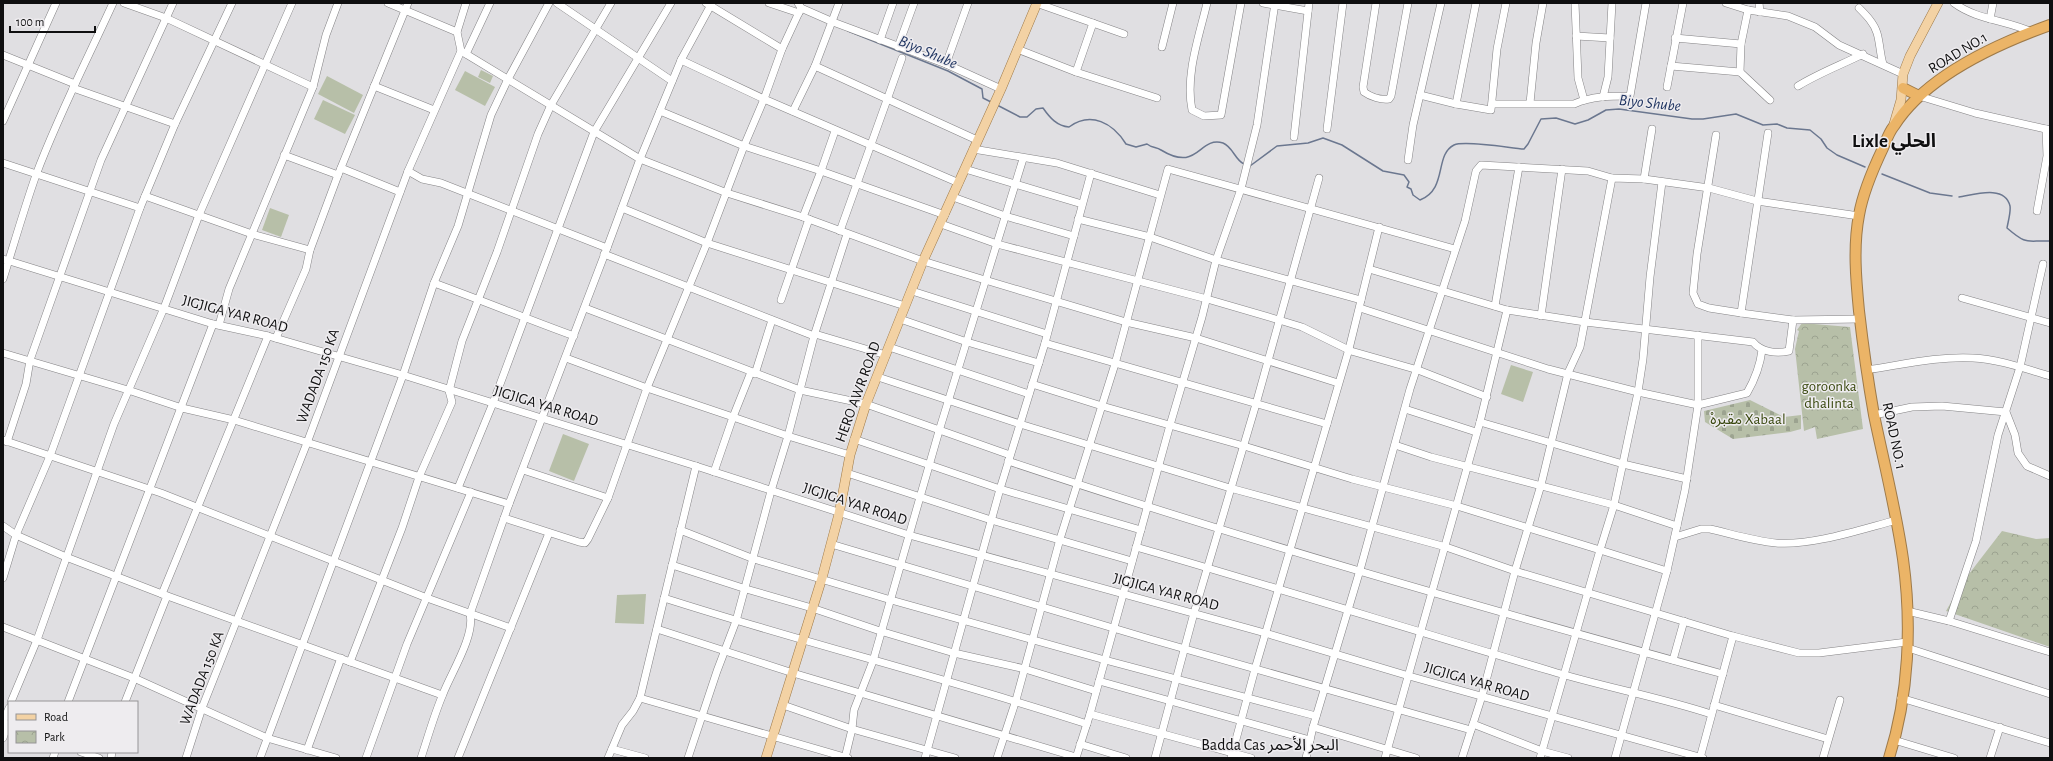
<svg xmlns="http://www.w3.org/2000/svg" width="2053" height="761" viewBox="0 0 2053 761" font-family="'Alegreya Sans','Noto Sans Arabic',sans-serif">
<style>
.cemetery{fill:url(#cemetery-stones)}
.park{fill:url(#park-crowns)}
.pitch{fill:#b7bfa8}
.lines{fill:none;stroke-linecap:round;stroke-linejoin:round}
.stream{stroke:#6b778f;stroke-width:1.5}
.minor-casing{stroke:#848385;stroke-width:8}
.major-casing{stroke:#9e7a49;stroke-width:10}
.highway-casing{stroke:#9e7a49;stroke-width:12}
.minor{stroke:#fff;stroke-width:7}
.major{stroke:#f3d2a4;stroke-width:9}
.highway{stroke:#ebb467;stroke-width:10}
.labels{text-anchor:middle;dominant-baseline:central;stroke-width:3;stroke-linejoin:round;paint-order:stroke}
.street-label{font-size:15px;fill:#0f0f10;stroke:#eeecef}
.park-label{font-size:15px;fill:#39480e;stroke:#eeecef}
.water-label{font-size:16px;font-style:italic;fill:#213662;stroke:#eeecef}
.neighbourhood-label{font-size:16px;fill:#0f0f10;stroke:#eeecef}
.district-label{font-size:19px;font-weight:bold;fill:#0f0f10;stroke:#eeecef}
</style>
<defs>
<pattern id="cemetery-stones" width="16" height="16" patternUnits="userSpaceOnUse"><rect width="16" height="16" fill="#b7bfa8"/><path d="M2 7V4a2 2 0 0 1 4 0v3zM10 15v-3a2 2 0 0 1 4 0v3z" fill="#9ca390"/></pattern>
<pattern id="park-crowns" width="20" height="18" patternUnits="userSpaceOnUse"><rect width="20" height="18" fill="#b7bfa8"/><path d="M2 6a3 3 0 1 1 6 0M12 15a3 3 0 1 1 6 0" fill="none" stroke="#9ca390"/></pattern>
</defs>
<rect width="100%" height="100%" fill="#e0dfe2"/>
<polygon class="cemetery" points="1750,400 1784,417 1801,415 1801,429 1790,432 1733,439 1705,422 1704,411"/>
<g class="park">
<polygon points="1802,323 1850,327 1863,429 1817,439 1815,427 1804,431 1795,349 1799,331 1797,330"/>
<polygon points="2002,531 2036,539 2050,538 2050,647 1946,611 1962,583"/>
</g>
<g class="pitch">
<polygon points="481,70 493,76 490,83 478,77"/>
<polygon points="465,71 495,87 485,106 455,90"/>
<polygon points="327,76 363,95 354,113 318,94"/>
<polygon points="323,100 355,115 345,134 314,119"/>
<polygon points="270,208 289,215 281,237 262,230"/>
<polygon points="1511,365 1533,372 1523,402 1501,394"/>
<polygon points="563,434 589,444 574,481 549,471"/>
<polygon points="646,594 644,624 615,623 617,595"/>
</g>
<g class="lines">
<g class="stream">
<polyline points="848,31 948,71 982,89 983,98 991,102"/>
<path d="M997 105 1020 117H1027L1036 109 1043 108C1050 118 1057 126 1069 127 1091 111 1113 123 1126 144L1136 147 1147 144C1152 148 1156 147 1161 150 1199 173 1198 136 1223 143 1233 147 1235 160 1244 164"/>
<path d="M1250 166 1277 146 1308 143 1323 138 1342 145 1383 171 1404 175 1409 182 1407 187 1411 189 1413 195 1420 200C1448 189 1434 155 1454 145 1465 140 1510 148 1524 149L1528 144 1541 119 1556 118 1575 124 1588 120 1606 110 1619 109 1692 119H1703L1736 114 1763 125 1777 124 1787 128 1810 130 1821 139 1827 148 1837 155 1865 167"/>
<polyline points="1882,174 1930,193 1952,196"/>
<path d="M1959 197C1973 195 2005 184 2010 206 2011 212 2008 222 2007 228 2028 246 2026 240 2050 241"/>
</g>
<defs>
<g id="minor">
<polyline points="124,3 166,18 313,87"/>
<polyline points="388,3 457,32"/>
<polyline points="557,3 672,81"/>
<polyline points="769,3 799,13"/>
<polyline points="1036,3 1124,34"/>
<path d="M1207 3C1199 37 1185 75 1192 110L1204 116 1221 115 1241 3"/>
<polyline points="1263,3 1308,11"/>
<path d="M1376 3 1363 87 1364 92C1371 97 1381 100 1389 99L1391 96 1408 3"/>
<polyline points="1575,3 1578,78 1584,100"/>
<polyline points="1683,3 1671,66 1740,72"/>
<polyline points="1726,3 1748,10 1788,16 1815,27 1839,45 1903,74"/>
<polyline points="1759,3 1760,12"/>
<path d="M1954 3C1977 20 2006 20 2032 32"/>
<polyline points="801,8 833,22 946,64 1001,89"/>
<path d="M1859 8C1866 15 1874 23 1877 33 1880 43 1880 54 1883 64"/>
<polyline points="1748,10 1741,44 1740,72 1770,100"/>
<polyline points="1990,19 1993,3"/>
<polyline points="1576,36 1610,38"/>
<polyline points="1675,38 1741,44"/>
<polyline points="880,40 893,3"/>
<polyline points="898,47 914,3"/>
<polyline points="1162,47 1173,3"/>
<polyline points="782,49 801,8 798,3"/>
<polyline points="1017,49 1076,72 1157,98"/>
<polyline points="461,51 640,159 727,193 803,217 923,261 985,280 1126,322 1196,338 1338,383"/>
<polyline points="466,54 490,3"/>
<polyline points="3,55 75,84"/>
<polyline points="681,60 764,99 782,49 706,3"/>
<polyline points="946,64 968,3"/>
<polyline points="815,66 839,3"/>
<polyline points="1076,72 1093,23"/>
<polyline points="374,86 434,110"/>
<path d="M1798 86C1819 73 1841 65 1863 54"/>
<polyline points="1667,87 1671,66"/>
<polyline points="73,88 175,124"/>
<polyline points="1420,95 1456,104 1491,110 1497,49 1506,3"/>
<polyline points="1919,96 1975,113 2050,130"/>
<polyline points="1603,97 1608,77 1612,3"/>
<polyline points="1530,103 1536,43 1543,3"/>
<polyline points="1456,104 1476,3"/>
<path d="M1492 104H1574C1592 96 1610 96 1630 96L1646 3"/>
<polyline points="660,111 744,146 821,171 835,131"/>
<polyline points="793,111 815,66 977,140"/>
<polyline points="3,121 56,3"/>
<polyline points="1327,129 1343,3"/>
<polyline points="1716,135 1697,254 1693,293 1698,304 1709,308 1741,313 1768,133"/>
<polyline points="1294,137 1309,3"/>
<polyline points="973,149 1057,163 1160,195"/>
<polyline points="284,155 338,175"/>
<polyline points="1408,160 1413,125 1441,3"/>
<polyline points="3,163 140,208"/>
<polyline points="341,168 400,192"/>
<polyline points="965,169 1082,204"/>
<polyline points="408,171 422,179 441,183 607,248 640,159 681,60 712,3"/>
<polyline points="1644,179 1652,129"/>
<polyline points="1662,182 1650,277 1643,359 1638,392 1614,505 1600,550 1667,571"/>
<polyline points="145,196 252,234 310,250"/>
<polyline points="953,197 1005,216 1074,236"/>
<polyline points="622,208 707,243 905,306"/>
<polyline points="2037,211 2047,156 2046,129"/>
<polyline points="803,217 821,171 945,215"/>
<polyline points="1078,219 1150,237 1216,260 1361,300"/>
<polyline points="941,224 997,244 1207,299 1279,320 1302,327 1351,351 1418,370 1487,397"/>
<polyline points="840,231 902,58"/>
<polyline points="604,254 814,336"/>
<polyline points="3,259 213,324 268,336 403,375 696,466 909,535 1265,633 1409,676 1703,758"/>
<path d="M1369 269 1507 310 1585 322 1753 342C1761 352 1776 354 1789 351L1793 320 1860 319"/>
<path d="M3 279C14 244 24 209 36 175 58 116 87 60 113 3"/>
<path d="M434 283C481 300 527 319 574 336"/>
<polyline points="912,291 1047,334"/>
<polyline points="1962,298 2050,323"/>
<polyline points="781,300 809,219"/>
<polyline points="1495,306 1519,167"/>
<polyline points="585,308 800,390 866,404 1010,455"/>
<path d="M1360 308 1548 369 1638 392 1698 405 1747 393C1755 379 1760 367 1762 350"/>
<polyline points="1741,313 1793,320"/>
<polyline points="1541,316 1562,169"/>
<polyline points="900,319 967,342 1039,363"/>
<polyline points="219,325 229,289 313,87 326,35 338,3"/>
<polyline points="815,334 886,355"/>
<polyline points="276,338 306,269 310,250 338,175 408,3"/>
<polyline points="1045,343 1327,424"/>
<polyline points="889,347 1029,394"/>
<polyline points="3,353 128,390 182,408 234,420 509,504"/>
<polyline points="566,358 647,388 733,417 751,372"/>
<path d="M1866 370C1901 365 1938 356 1973 358 1998 359 2026 369 2050 376"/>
<polyline points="755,374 772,320"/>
<polyline points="878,377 1020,424 1230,488 1446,547 1515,571 1733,636 1700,758"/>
<polyline points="1032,384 1102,406 1244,446 1352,479 1457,506 1600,550 1540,758"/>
<polyline points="1405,409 1476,432"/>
<polyline points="1874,415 1912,407 1942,406 2006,412 2015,435 2018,453 2027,466 2050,476"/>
<polyline points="1480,422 1623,464 1687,479"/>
<polyline points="854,439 1000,489 1141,530"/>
<polyline points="3,440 161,493 427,598 511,628"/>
<polyline points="7,442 26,384 30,360 101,160 173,3"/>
<polyline points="1395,445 1431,457 1614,505 1677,526"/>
<path d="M1008 461C1244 540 1483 608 1723 674"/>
<polyline points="523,470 608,498"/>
<polyline points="714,472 733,417 788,436 814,336 847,234"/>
<polyline points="847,473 991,520 1132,561"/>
<polyline points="458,488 493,403 594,132 671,3"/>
<polyline points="504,518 579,542 585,543 588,539 608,498 647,388 707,243 744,146 764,99 959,183"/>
<polyline points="3,526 16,535 66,557 162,594 442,695"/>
<polyline points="680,530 754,559 891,600 1105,660 1316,716"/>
<path d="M1675 537 1701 529H1710C1732 534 1755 541 1776 543 1812 546 1862 529 1897 520"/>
<polyline points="831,544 1150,639 1471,730"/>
<path d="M1136 547C1275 587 1412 630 1551 671 1604 687 1659 697 1711 714"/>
<polyline points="672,565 746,589 812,608 880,631 954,653 1025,669 1096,691"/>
<polyline points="3,578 16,535 50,456 140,208 175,124 232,3"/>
<polyline points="162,594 268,336"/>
<path d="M664 598C804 643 947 678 1087 724"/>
<polyline points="1907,611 1949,621 2050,652"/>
<polyline points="1949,621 1976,541 1998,435 2020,367 2043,264"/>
<polyline points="3,627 134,678 267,738 336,758"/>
<polyline points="657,629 793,673 1076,757"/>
<polyline points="1733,636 1799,653 1819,653 1907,642"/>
<polyline points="1908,648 2050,694"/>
<polyline points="1673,660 1684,621"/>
<polyline points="350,662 402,528 419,477 452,402 449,391 462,341 497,252 538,134 551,105 611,3"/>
<polyline points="1099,681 1310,740"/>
<polyline points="640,698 848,758"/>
<polyline points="1901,698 2050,743"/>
<polyline points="11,702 37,640 114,424 164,308 199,215 292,3"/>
<polyline points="68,702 213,324"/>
<polyline points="125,702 167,596"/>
<polyline points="783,705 852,729 955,758"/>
<polyline points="1714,705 1828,739"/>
<polyline points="9,708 3,722 9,725"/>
<polyline points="1090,714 1251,758"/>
<polyline points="1473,724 1542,751 1568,758"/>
<polyline points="1313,727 1416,758"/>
<polyline points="3,738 8,724"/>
<polyline points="1894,740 1954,758"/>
<polyline points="1080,744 1126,758"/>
<polyline points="612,749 645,758"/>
<polyline points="307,750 341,658"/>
<polyline points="81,752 99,758"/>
<polyline points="53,758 55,752"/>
<polyline points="111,758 112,752"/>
<polyline points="186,758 202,708 307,443 408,171 461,51 457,32 466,3"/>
<polyline points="260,758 403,375 434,283 458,226 491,115 508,79 549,3"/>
<polyline points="366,758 407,644 471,492"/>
<path d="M421 758C428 737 434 715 443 694 451 673 475 636 470 614L509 504 607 248"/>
<polyline points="458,758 549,533"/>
<polyline points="608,758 622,725 633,711 640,698 696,466"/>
<polyline points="688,758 717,671 736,621 771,491 788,436 850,455"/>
<polyline points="845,758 852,729 854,710 873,661 939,431 1023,159"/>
<polyline points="925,758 1000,489 1045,343 1091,173"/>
<polyline points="997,758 1016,700 1060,539 1115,364 1168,169 1455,249"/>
<polyline points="1076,758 1090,714 1170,425 1202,317 1216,260 1241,189 1257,125 1275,3"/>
<polyline points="1155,758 1194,613 1256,404 1319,178"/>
<polyline points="1231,758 1255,669 1349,349 1379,227"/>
<polyline points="1306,758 1313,727 1360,570 1410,389 1465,221 1476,171 1481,165 1588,171 1612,178"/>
<polyline points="1385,758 1480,422 1507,310"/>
<polyline points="1462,758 1482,696 1515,571 1541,485 1568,373 1580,347 1612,178 1644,179 1709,188 1757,201 1859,216"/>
<polyline points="1615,758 1667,571 1685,490 1698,405 1698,335"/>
<polyline points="1823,758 1840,700"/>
<polyline points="1990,758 2000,727"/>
</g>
<g id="major">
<polyline points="1894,124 1901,100 1903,74 1910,56 1938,3"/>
<polyline points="766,758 822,578 839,514 850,455 866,404 923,261 1001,89 1037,3"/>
</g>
<g id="highway">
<polyline points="1903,88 1919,96"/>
<path d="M1889 758C1909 695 1912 624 1903 559 1896 510 1884 463 1874 415 1868 381 1863 346 1859 311 1856 280 1853 246 1859 215 1863 192 1873 169 1883 148 1886 141 1889 132 1894 126 1925 77 1997 44 2050 25"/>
</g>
</defs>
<use href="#minor" class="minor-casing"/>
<use href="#major" class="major-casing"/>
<use href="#highway" class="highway-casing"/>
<use href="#minor" class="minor"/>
<use href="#major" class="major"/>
<use href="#highway" class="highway"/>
</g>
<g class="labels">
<g class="street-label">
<text transform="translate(1958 53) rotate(-31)">ROAD NO.1</text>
<text transform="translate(235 314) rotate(15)">JIGJIGA YAR ROAD</text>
<text transform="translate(318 376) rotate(-70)">WADADA 150 KA</text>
<text transform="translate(858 392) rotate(-70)">HERO AWR ROAD</text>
<text transform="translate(546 406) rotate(17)">JIGJIGA YAR ROAD</text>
<text transform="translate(1894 436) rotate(78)">ROAD NO. 1</text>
<text transform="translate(855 504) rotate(18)">JIGJIGA YAR ROAD</text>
<text transform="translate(1166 592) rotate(15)">JIGJIGA YAR ROAD</text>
<text transform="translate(202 678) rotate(-69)">WADADA 150 KA</text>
<text transform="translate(1477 682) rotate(16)">JIGJIGA YAR ROAD</text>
</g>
<g class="park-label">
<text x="1829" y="386">goroonka<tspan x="1829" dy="17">dhalinta</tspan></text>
<text x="1748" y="419">ْمقبره Xabaal</text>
</g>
<g class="water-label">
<text transform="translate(928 52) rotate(23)">Biyo Shube</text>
<text transform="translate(1650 103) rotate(6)">Biyo Shube</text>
</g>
<g class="neighbourhood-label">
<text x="1270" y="745">Badda Cas البحر الأحمر</text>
</g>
<g class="district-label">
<text x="1894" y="141">Lixle الحلي</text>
</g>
</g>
<rect width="2053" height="761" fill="none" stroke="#0f0f10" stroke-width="8"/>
<rect x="8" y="701" width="130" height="52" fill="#eeecef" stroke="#959496"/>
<rect x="16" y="714" width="20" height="6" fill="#f3d2a4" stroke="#959496"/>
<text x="44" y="721" font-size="12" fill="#0f0f10">Road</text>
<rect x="16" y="731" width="20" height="12" fill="url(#park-crowns)" stroke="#959496"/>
<text x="44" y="741" font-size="12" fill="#0f0f10">Park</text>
<path d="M10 26v6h85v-6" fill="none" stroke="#0f0f10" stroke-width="2"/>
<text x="16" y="26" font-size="12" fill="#0f0f10" stroke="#eeecef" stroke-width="3" paint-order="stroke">100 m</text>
</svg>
